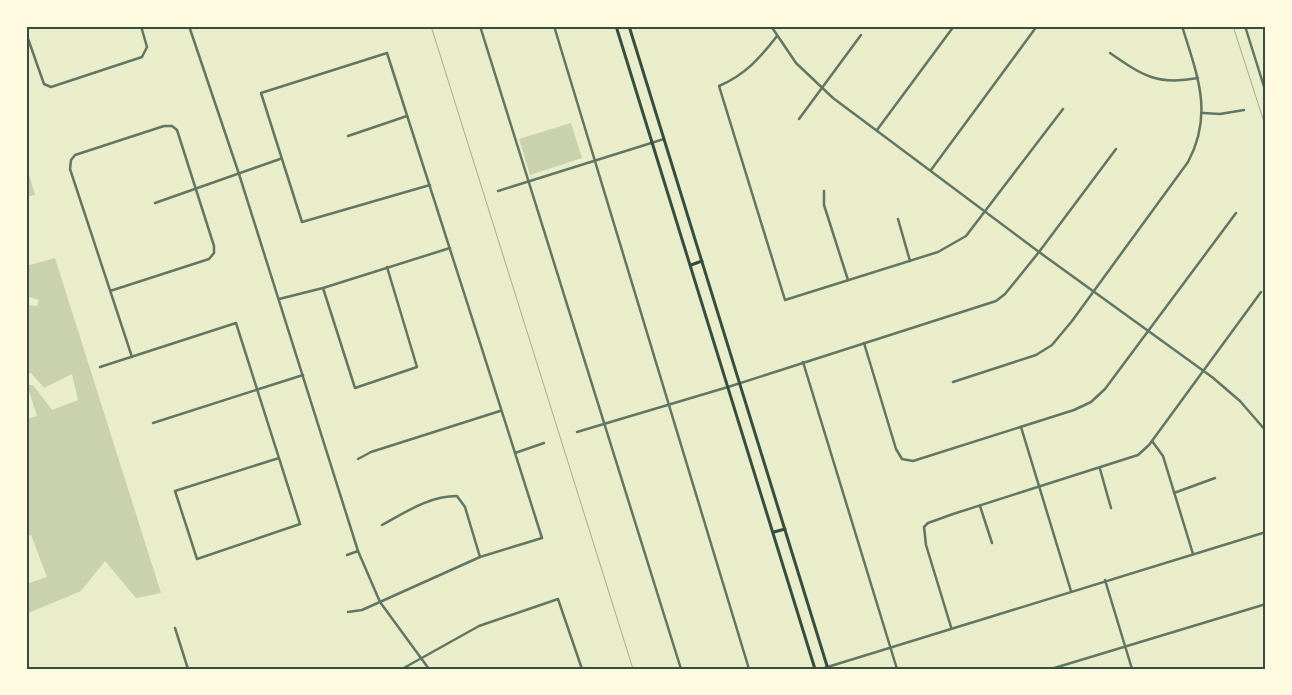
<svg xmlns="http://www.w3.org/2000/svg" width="1292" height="695" viewBox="0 0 1292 695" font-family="'Fira Sans Condensed',sans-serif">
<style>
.green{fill:#cad2ad}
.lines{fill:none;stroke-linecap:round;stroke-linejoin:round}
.stream{stroke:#a3b18a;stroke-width:1}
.minor{stroke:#617663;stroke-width:2.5}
.tertiary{stroke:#617663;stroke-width:2.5}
.secondary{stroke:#344e41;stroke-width:3}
.neatline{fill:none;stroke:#344e41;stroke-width:2}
</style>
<rect width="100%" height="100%" fill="#e9edc9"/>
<g class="green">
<polygon points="571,123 582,158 530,175 519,139"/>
<polygon points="26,164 35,195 26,197"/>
<polygon points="55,258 161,593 136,598 105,561 81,591 26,614 26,584 47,577 31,535 26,537 26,419 37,416 27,385 33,385 52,410 78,400 72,374 44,388 31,373 26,373 26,305 37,306 39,300 26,296 26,266"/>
</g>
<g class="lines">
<g class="stream">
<polyline points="431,26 633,669"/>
<polyline points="1233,26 1266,128"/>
</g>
<g class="minor">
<polyline points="480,26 681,669"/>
<polyline points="554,26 749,669"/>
<polyline points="1245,26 1266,93"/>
<polyline points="26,33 44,84 51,87 142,57 147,47 141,26"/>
<path d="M777 36C760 58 745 75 719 86L785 300 938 252 966 236 1063 109"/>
<path d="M1110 53C1142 75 1157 86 1198 78"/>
<polyline points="1203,113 1220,114 1244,110"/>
<polyline points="799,119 861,35"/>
<polyline points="877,130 954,26"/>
<polyline points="348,136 407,116"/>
<polyline points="931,170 1037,26"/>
<polyline points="498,191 664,139"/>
<polyline points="824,191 824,205 848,280"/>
<polyline points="155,203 280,159"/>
<polyline points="898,219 910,261"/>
<polyline points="323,288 355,388 417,367 387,267"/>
<polyline points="110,291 209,259 214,253 214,246 177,130 172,126 164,126 75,155 71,160 70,169 132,357"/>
<polyline points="279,299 323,288 450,248"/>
<polyline points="864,343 896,449 902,459 913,461 1074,410 1091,402 1105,389 1236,213"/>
<polyline points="803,362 897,669"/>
<path d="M100 367 236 323C258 390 279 457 300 524L197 559 175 491 279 458"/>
<path d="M953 382 1036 355 1052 345 1072 321 1188 162C1214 113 1197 75 1182 26"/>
<polyline points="153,423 303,375"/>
<polyline points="1021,427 1071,591"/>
<polyline points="577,432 728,387 996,301 1005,294 1039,252 1116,149"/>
<polyline points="1152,441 1163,456 1193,554"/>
<polyline points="515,453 544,443"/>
<polyline points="358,459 371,452 500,411"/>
<polyline points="1100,469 1111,508"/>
<polyline points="1174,493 1215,478"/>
<polyline points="980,506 992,543"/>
<path d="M382 525C406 512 429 496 457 496L465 507 480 557"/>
<polyline points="347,555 358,551"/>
<polyline points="1105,580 1132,669"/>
<path d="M348 612 362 610 480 557 542 538C491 376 439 215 387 53L261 93 302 222 430 185"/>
<polyline points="951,627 926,545 924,527 928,523 953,514 1138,455 1149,445 1261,292"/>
<polyline points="175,628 188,669"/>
<polyline points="402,669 479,626 558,599 582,669"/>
<polyline points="821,669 1266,532"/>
<polyline points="1051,669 1266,604"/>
</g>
<g class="tertiary">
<polyline points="189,26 239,174 358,551 380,602 429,669"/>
<polyline points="771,26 796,63 833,98 1039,252 1212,377 1240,401 1266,431"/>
</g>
<g class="secondary">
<polyline points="616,26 815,669"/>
<polyline points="629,26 828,669"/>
<polyline points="691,265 702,261"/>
<polyline points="774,532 785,529"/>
</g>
</g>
<rect width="1292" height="695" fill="none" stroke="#fefae0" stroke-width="55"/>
<rect x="28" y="28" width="1236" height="640" class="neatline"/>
</svg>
